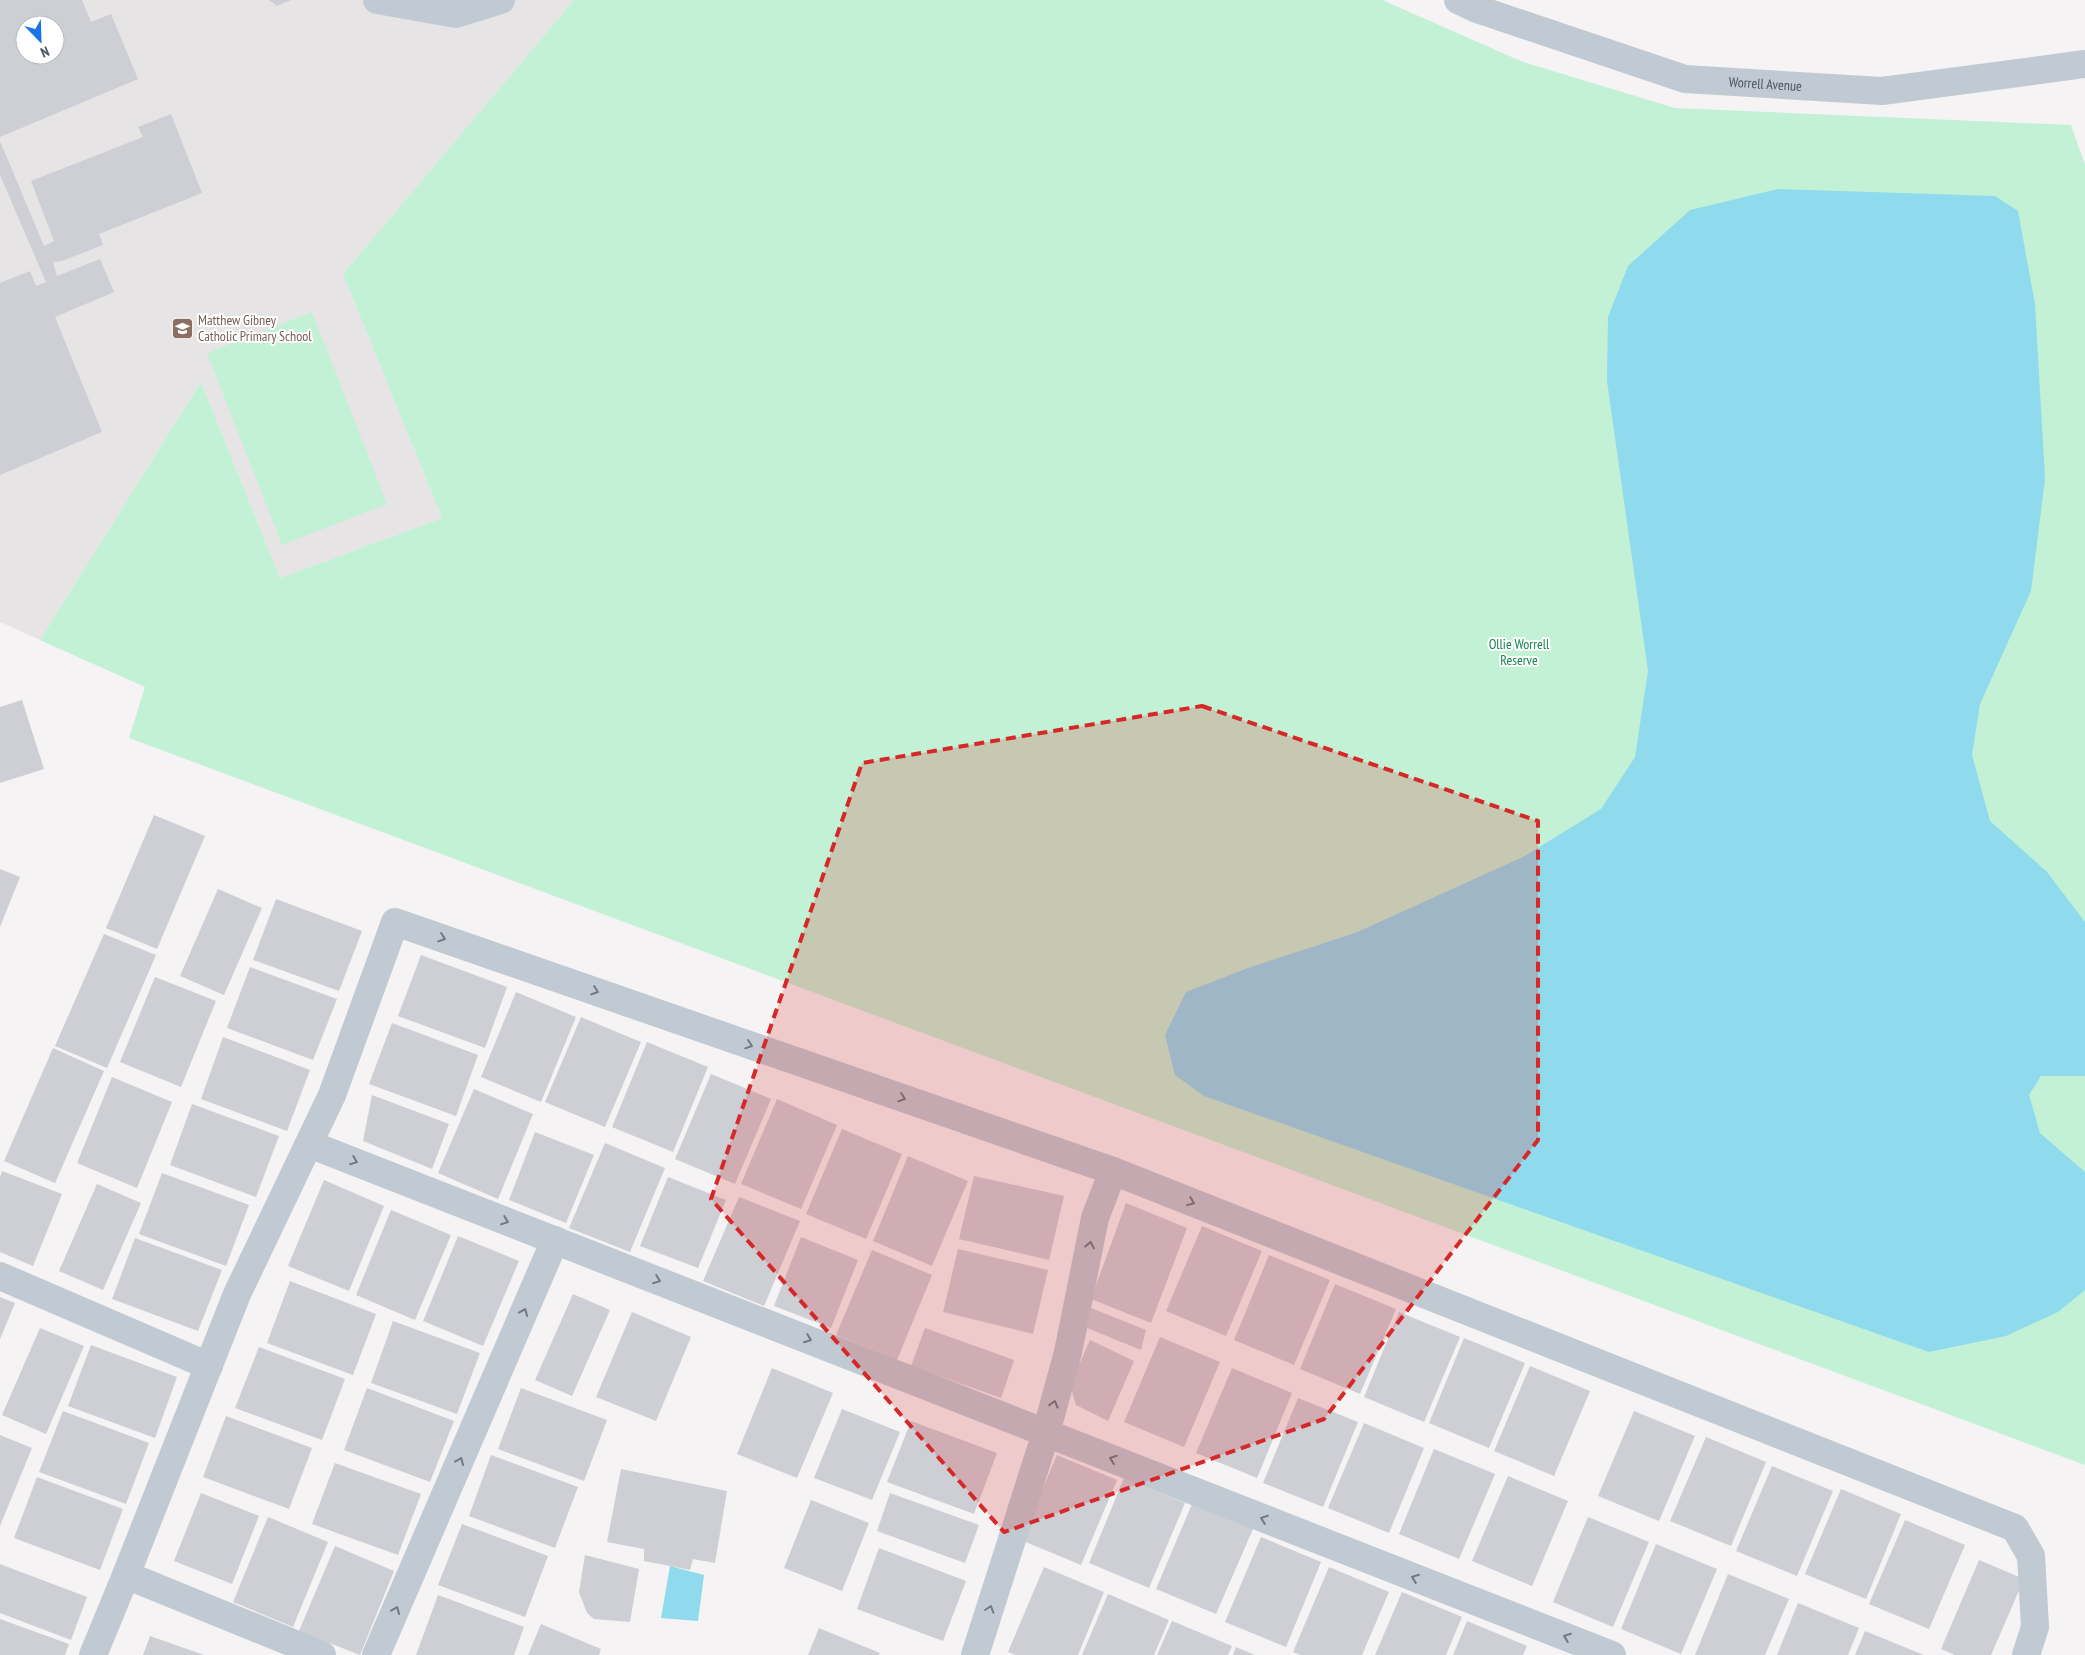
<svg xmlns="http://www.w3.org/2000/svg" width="2085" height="1655" viewBox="0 0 2085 1655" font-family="'PT Sans Narrow',sans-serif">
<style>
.education{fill:#e6e4e5;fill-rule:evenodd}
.green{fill:#c3f1d5}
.water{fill:#90daee}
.building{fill:#cdcfd5;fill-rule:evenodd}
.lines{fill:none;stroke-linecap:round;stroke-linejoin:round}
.minor{stroke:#c1cad2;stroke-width:28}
.oneway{stroke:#6e7983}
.marked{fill:#d62828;fill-opacity:0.2;stroke:#d62828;stroke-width:4;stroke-dasharray:10 6;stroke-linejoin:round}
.labels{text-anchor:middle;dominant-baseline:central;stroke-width:4;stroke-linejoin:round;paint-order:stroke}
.street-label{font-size:14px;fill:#4a5661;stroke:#fff}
.education-label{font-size:14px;fill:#785e54;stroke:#fff;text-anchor:start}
.park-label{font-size:14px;fill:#17864f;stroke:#fff}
</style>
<rect width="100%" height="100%" fill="#f5f3f3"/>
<path class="education" d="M0 0H574L343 274 442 518 280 578 201 382 40 640 0 622ZM25 25H55V55H25Z"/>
<g class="green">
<polygon points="574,0 1382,0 1523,62 1675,108 2071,125 2085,165 2085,1465 129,738 145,687 40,640 201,382 280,578 442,518 343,274"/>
<polygon points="312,312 387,504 282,545 207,353"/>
</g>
<g class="water">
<polygon points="1778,189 1995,196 2018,211 2035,304 2045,479 2031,591 1980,704 1972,755 1990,821 2047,872 2085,922 2085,1076 2041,1076 2029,1095 2040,1133 2085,1172 2085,1290 2058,1312 2006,1336 1929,1352 1204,1096 1175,1075 1165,1035 1186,992 1248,968 1355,933 1523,857 1601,809 1635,757 1648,671 1607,381 1608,317 1628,266 1690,210"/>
<polygon points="670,1566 704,1575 698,1621 661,1618"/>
</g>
<g class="building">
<path d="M0 0H82L91 22 111 14 138 79 0 137ZM25 25H55V55H25Z"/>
<polygon points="269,0 291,0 277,6"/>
<polygon points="171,114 202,193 99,234 103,245 62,261 53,262 57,276 100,259 114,292 55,317 102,432 0,475 0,283 30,271 36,286 46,282 0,175 0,141 44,246 54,241 31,181 143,137 138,127"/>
<polygon points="22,700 44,769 0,783 0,707"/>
<polygon points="154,815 205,836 157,949 106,928"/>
<polygon points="0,869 20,877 0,927"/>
<polygon points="218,889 262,908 224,995 180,976"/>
<polygon points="276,899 362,931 339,991 253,960"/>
<polygon points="104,934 156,955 107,1068 55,1046"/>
<polygon points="421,955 507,987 485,1048 398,1016"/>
<polygon points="250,967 337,999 313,1060 227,1028"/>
<polygon points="155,977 216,1001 181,1087 120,1062"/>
<polygon points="516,992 576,1017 541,1102 481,1077"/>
<polygon points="581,1017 641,1042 605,1127 545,1102"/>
<polygon points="392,1023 478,1055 456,1116 369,1084"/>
<polygon points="223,1037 310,1070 287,1131 201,1099"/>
<polygon points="647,1042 708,1067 673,1152 612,1127"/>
<polygon points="53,1048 104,1071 55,1183 4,1161"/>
<polygon points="711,1074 771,1099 735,1184 675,1159"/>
<polygon points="112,1077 172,1102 137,1188 77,1163"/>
<polygon points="474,1089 533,1114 498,1199 438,1173"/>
<polygon points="372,1095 449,1124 432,1169 363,1141"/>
<polygon points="777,1099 837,1125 801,1209 741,1184"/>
<polygon points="192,1104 279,1136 256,1197 170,1165"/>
<polygon points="842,1129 902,1154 866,1239 806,1214"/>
<polygon points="535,1132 594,1155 566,1223 509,1200"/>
<polygon points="605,1143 665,1168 630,1252 569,1228"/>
<polygon points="908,1156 968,1181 932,1266 873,1241"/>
<polygon points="2,1171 62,1194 33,1266 0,1252 0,1177"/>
<polygon points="162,1173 249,1205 226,1266 139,1234"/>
<polygon points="974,1176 1064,1196 1049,1260 959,1239"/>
<polygon points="668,1177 726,1200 698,1268 640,1246"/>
<polygon points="324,1180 384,1206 349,1291 288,1266"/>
<polygon points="97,1184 141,1203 103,1290 59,1271"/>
<polygon points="739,1197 800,1221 764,1306 703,1281"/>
<polygon points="1126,1203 1187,1228 1151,1323 1091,1299"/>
<polygon points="391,1210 451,1235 415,1320 356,1295"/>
<polygon points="1202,1226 1262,1251 1226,1336 1166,1311"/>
<polygon points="458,1236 519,1261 483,1346 423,1321"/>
<polygon points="801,1237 858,1260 831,1328 774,1306"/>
<polygon points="135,1238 222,1270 198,1331 112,1299"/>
<polygon points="958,1249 1048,1270 1033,1334 943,1312"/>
<polygon points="872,1250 932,1275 897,1360 836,1335"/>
<polygon points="1269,1255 1330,1280 1294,1365 1234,1340"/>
<polygon points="290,1281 376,1314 353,1375 267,1343"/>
<polygon points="1335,1284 1396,1309 1360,1394 1300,1369"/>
<polygon points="573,1294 610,1310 572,1396 535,1380"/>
<polygon points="0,1297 15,1303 0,1339"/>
<polygon points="1091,1308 1146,1330 1141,1350 1087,1328"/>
<polygon points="632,1312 691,1337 656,1421 596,1397"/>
<polygon points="1399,1312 1460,1337 1424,1422 1364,1397"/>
<polygon points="393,1321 480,1353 457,1414 371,1383"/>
<polygon points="40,1328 84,1346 46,1434 2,1415"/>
<polygon points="925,1328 1014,1360 1001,1398 911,1366"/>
<polygon points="1160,1337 1220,1362 1184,1447 1124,1422"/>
<polygon points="1464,1338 1525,1363 1489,1448 1429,1423"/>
<polygon points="1090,1340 1134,1361 1108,1421 1076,1405 1070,1385"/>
<polygon points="91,1345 177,1377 155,1438 68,1406"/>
<polygon points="259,1347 345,1379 322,1440 235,1408"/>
<polygon points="1530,1366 1590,1391 1554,1476 1494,1451"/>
<polygon points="772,1368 833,1393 797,1478 737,1454"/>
<polygon points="1232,1368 1292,1393 1257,1478 1196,1453"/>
<polygon points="367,1388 454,1421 430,1482 344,1450"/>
<polygon points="521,1388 607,1420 584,1481 498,1449"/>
<polygon points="1298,1398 1358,1422 1323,1507 1263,1483"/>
<polygon points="842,1409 900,1432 872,1500 814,1478"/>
<polygon points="63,1411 149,1443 126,1504 39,1472"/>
<polygon points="1634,1411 1695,1436 1659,1521 1598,1496"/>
<polygon points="226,1416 312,1448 289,1509 203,1477"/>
<polygon points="911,1421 997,1453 974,1514 887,1482"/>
<polygon points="1364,1423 1424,1448 1389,1533 1328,1508"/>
<polygon points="0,1435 32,1448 0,1526"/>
<polygon points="1706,1437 1766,1462 1731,1546 1670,1521"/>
<polygon points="1434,1449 1495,1474 1459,1559 1399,1534"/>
<polygon points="491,1455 578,1487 555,1548 469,1516"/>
<polygon points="1057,1455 1117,1480 1081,1565 1021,1540"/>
<polygon points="335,1463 421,1494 398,1555 312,1524"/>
<polygon points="1772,1466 1833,1491 1797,1576 1736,1551"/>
<polygon points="621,1469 727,1491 715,1563 693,1559 690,1570 670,1566 644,1561 644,1549 607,1542"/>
<polygon points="1508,1476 1568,1501 1532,1586 1472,1561"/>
<polygon points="37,1477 123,1509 100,1570 14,1538"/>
<polygon points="1124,1478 1185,1503 1149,1588 1089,1563"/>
<polygon points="1841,1489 1901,1514 1866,1599 1805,1574"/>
<polygon points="201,1493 259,1516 232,1584 174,1561"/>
<polygon points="890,1493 979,1525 965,1563 877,1531"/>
<polygon points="811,1500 869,1523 842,1591 784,1568"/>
<polygon points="1192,1504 1253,1529 1216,1614 1156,1589"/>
<polygon points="268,1517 328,1542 293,1627 233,1602"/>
<polygon points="1588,1517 1649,1542 1613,1627 1553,1602"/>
<polygon points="1905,1520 1965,1545 1929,1629 1869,1604"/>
<polygon points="462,1524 548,1556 525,1617 438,1585"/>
<polygon points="1261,1537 1321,1562 1286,1647 1225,1622"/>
<polygon points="1656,1544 1717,1569 1681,1654 1621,1629"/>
<polygon points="335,1546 394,1571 360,1655 299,1631"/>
<polygon points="879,1548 966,1581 943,1641 857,1609"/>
<polygon points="585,1555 639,1569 630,1622 594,1619 587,1613 579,1592"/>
<polygon points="1979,1560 2024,1579 1991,1655 1955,1655 1941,1649"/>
<polygon points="0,1564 87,1597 71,1640 0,1613"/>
<polygon points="1044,1567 1104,1592 1078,1655 1016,1655 1008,1652"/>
<polygon points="1329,1567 1389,1592 1362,1655 1301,1655 1293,1652"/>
<polygon points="1728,1574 1789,1599 1765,1655 1695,1655"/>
<polygon points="1402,1592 1462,1617 1446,1655 1375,1655"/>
<polygon points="1108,1594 1169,1620 1154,1655 1082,1655"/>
<polygon points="438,1595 524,1627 514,1655 416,1655"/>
<polygon points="1798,1603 1859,1628 1848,1655 1777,1655"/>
<polygon points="0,1619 69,1644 65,1655 0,1655"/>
<polygon points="1172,1621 1232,1646 1228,1655 1157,1655"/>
<polygon points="1467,1621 1527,1646 1523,1655 1453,1655"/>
<polygon points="541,1624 601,1649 599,1655 528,1655"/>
<polygon points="819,1628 880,1653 879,1655 808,1655"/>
<polygon points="1865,1631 1924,1655 1855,1655"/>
<polygon points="150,1636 204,1655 143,1655"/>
<polygon points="1236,1647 1255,1655 1233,1655"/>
</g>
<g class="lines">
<g class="minor">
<polyline points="377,0 456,14 501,0"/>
<path id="s1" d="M1458 0 1477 9 1685 79 1882 91 2085 64"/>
<polyline points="309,1144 1612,1655"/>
<polyline points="0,1276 209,1366"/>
<polyline points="93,1655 126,1575"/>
<polyline points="322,1655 126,1575 237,1294 332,1095 395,922 1113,1171"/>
<polyline points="376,1655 555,1240"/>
<polyline points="975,1655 1046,1433 1068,1352 1095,1218 1113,1171 2015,1528 2031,1556 2035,1627 2026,1655"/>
</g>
</g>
<defs><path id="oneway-chevron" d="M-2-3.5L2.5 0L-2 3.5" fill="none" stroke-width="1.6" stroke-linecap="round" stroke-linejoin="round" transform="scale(1.25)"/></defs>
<g class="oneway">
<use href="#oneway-chevron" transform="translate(442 938) rotate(19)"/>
<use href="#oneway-chevron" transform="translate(595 991) rotate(19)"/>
<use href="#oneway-chevron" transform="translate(749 1045) rotate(19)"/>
<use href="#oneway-chevron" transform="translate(902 1098) rotate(19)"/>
<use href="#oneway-chevron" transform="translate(354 1161) rotate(21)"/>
<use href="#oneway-chevron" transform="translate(1191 1202) rotate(22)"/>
<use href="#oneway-chevron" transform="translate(505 1221) rotate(21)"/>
<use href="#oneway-chevron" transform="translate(1090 1245) rotate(-79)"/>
<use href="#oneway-chevron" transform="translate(657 1280) rotate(21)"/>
<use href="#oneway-chevron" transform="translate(524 1312) rotate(-67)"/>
<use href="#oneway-chevron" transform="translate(808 1339) rotate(21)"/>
<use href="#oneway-chevron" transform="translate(1054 1404) rotate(-75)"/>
<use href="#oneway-chevron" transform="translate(1113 1459) rotate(-159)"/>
<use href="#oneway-chevron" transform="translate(460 1461) rotate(-67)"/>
<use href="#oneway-chevron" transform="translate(1264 1519) rotate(-159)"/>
<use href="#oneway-chevron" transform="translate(1415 1578) rotate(-159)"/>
<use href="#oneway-chevron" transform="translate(990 1609) rotate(-72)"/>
<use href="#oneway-chevron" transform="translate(396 1610) rotate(-67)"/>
<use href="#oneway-chevron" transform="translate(1567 1637) rotate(-159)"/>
</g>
<path class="marked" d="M1202 706 1538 821V1140L1324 1419 1004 1532 711 1199 862 763Z"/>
<defs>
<symbol id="school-square" viewBox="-11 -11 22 22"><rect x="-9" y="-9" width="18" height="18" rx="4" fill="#8d6e63" stroke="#fff"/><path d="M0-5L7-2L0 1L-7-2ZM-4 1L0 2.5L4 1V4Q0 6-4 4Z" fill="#fff"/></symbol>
</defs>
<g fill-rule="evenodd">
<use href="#school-square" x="170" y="316" width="25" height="25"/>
</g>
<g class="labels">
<g class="street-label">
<text stroke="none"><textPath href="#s1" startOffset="321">Worrell Avenue</textPath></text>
</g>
<g class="education-label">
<text x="198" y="320">Matthew Gibney<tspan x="198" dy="16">Catholic Primary School</tspan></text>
</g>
<g class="park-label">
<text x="1519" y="644">Ollie Worrell<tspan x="1519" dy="16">Reserve</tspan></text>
</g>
</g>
<g transform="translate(40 40) rotate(157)"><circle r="24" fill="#ffffff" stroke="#b7bbc0"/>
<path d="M0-4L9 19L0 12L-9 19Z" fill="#1a73e8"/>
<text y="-8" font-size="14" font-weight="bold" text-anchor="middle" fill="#4a5661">N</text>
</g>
</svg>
